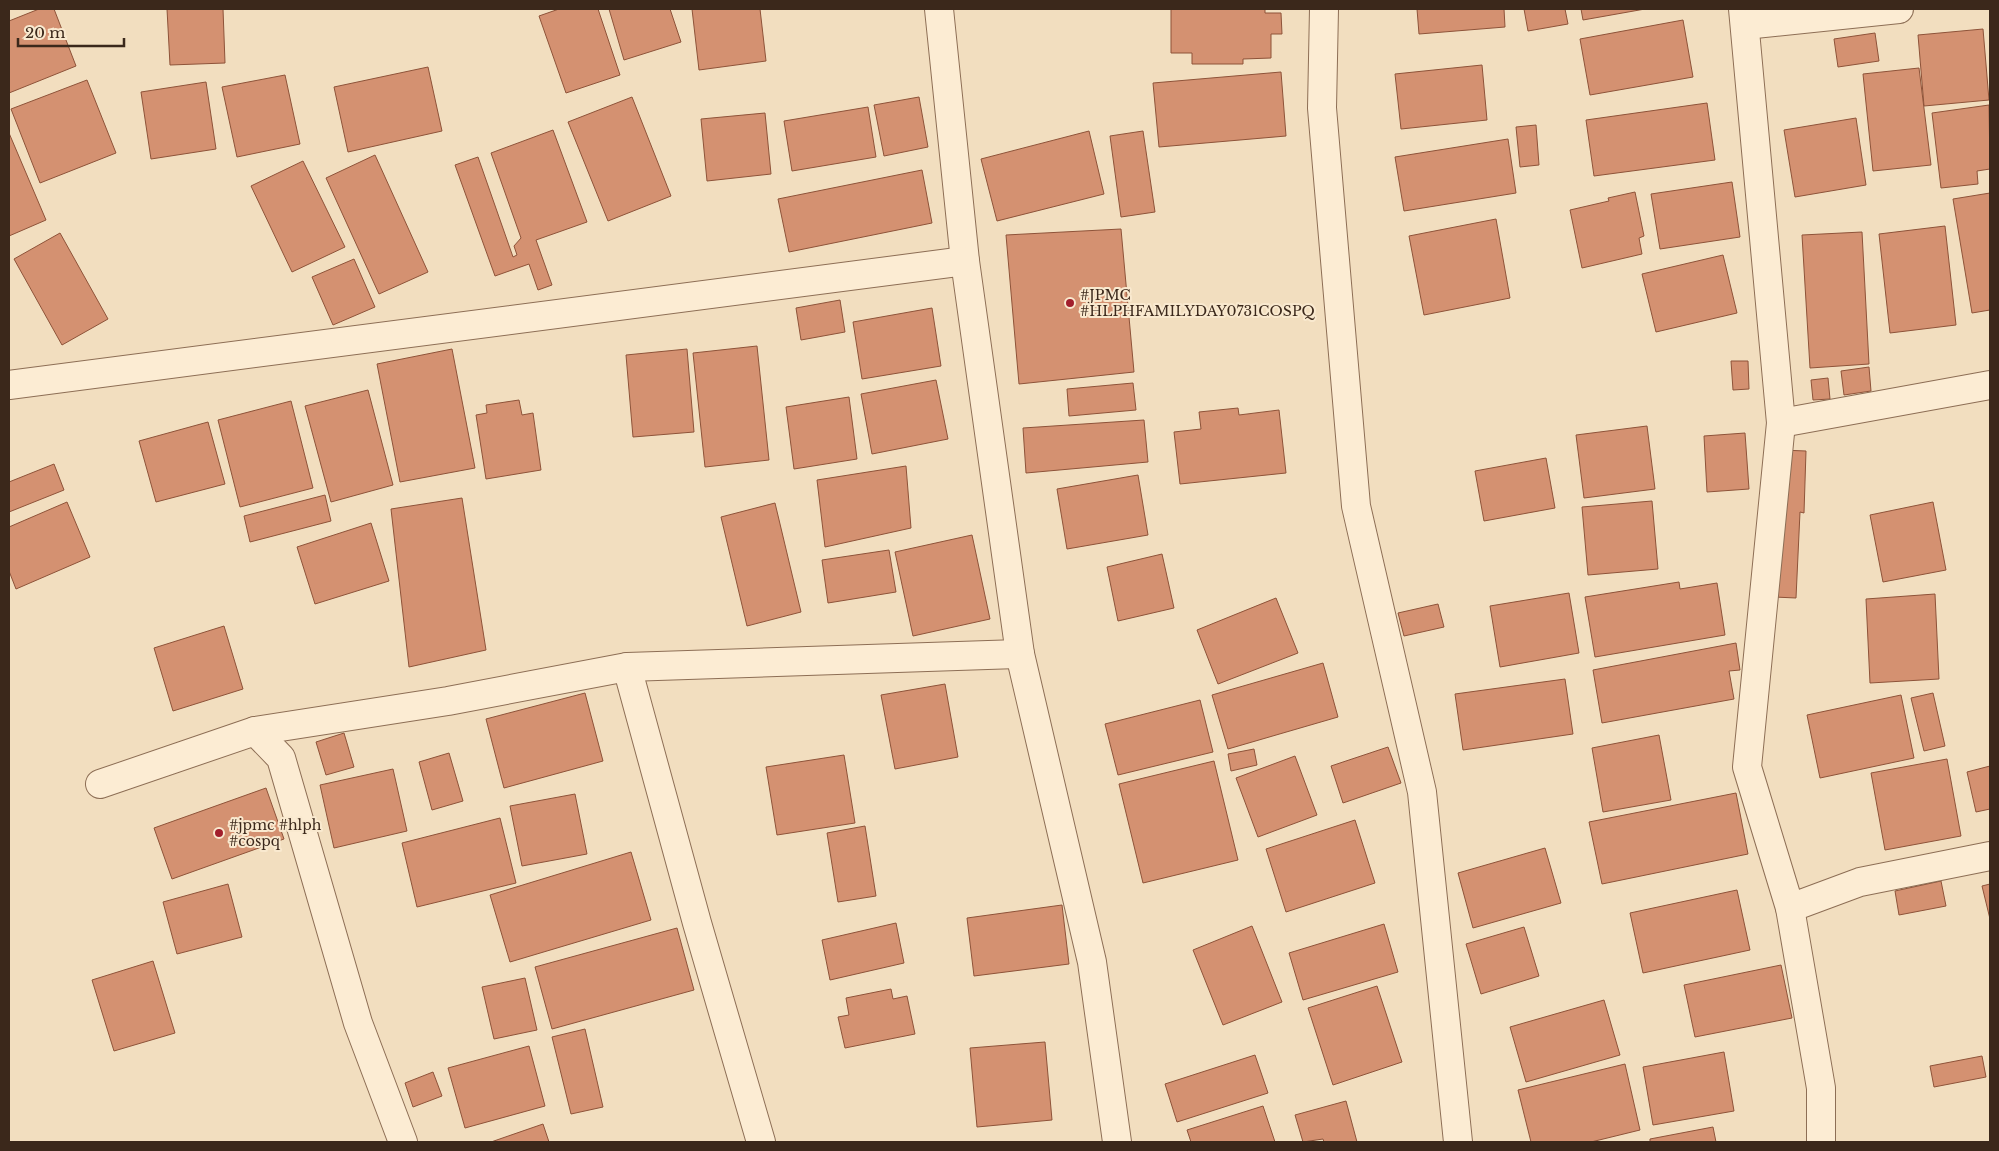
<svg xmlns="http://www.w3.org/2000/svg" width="1999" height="1151" viewBox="0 0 1999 1151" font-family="'Libre Baskerville',serif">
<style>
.building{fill:#d49171;stroke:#8e5339}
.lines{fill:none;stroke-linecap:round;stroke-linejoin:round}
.minor-casing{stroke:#8d6e55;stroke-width:30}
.minor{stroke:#fcecd3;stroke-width:28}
.poi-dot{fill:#a21f2c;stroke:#f9e9cf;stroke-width:2}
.labels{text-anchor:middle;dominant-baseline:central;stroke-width:4;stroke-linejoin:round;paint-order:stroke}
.poi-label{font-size:14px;fill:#3b281b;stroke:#f9e9cf;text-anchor:start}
</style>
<rect width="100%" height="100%" fill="#f2debf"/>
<g class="building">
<polygon points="39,9 54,9 76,66 9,93 9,21"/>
<polygon points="167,9 223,9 225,63 170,65"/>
<polygon points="559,9 598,9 620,75 566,93 539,16"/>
<polygon points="609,9 670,9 681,42 624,60"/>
<polygon points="692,9 760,9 766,61 699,70"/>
<polygon points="1171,9 1265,9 1265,13 1281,13 1282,34 1271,34 1271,58 1243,59 1243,64 1192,64 1192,53 1171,53"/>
<polygon points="1417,9 1504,9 1505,27 1419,34"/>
<polygon points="1524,9 1565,9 1568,24 1528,31"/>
<polygon points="1581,9 1645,9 1583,20"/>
<polygon points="1683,20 1693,77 1590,95 1580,39"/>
<polygon points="1983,29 1989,100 1924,106 1918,35"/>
<polygon points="1875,33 1879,61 1838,67 1834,39"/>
<polygon points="1482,65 1487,120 1401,129 1395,74"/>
<polygon points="428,67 442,131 348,152 334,87"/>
<polygon points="1919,68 1931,165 1873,171 1863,74"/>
<polygon points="1281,72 1286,136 1159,147 1153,83"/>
<polygon points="285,75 300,144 237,157 222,87"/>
<polygon points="87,80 116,153 40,183 11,109"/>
<polygon points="206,82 216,149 151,159 141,92"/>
<polygon points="632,97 671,196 608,221 568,122"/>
<polygon points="919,97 928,147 884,156 874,105"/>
<polygon points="1707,103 1715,160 1594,176 1586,120"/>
<polygon points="1989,105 1990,169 1977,171 1978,184 1941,188 1932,113"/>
<polygon points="868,107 876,157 792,171 784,121"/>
<polygon points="765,113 771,174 707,181 701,119"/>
<polygon points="1856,118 1866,185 1795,197 1784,130"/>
<polygon points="1536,125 1539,165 1520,167 1516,127"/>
<polygon points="553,130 587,222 536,240 552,285 538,290 529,264 495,276 455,165 478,157 513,257 517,255 514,246 521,238 491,153"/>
<polygon points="1089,131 1104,194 997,221 981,159"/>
<polygon points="1143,131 1155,212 1121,217 1110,136"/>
<polygon points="9,133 46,220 9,236"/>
<polygon points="1508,139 1516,193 1404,211 1395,157"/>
<polygon points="375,155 428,272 379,294 326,178"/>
<polygon points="303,161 345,247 292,272 251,186"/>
<polygon points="922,170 932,223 789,252 778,199"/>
<polygon points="1732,182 1740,237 1660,249 1651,194"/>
<polygon points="1635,192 1644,236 1639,238 1642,254 1582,268 1570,210 1609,201 1608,198"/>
<polygon points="1990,193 1990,310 1972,313 1953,199"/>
<polygon points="1496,219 1510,298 1424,315 1409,236"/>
<polygon points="1945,226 1956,325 1890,333 1879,234"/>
<polygon points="1121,229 1134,372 1019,384 1006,235"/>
<polygon points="1862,232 1869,364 1810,368 1802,235"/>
<polygon points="60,233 108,319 62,345 14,259"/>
<polygon points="1723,255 1737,313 1656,332 1642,274"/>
<polygon points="354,259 375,307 333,325 312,277"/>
<polygon points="840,300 845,332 801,340 796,308"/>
<polygon points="932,308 941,366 862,379 853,322"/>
<polygon points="757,346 769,460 705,467 693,353"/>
<polygon points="452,349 475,468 400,482 377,364"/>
<polygon points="687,349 694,432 633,437 626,355"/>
<polygon points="1731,361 1748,361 1749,389 1733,390"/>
<polygon points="1869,367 1871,391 1844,395 1841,371"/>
<polygon points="1828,378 1830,399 1813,400 1811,380"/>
<polygon points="936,380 948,439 872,454 861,394"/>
<polygon points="1133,383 1136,410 1069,416 1067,389"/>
<polygon points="368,390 393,485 331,502 305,406"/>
<polygon points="849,397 857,459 794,469 786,407"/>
<polygon points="519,400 522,415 533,413 541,470 486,479 476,415 487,413 486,405"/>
<polygon points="291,401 313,488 240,507 218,420"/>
<polygon points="1238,408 1239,415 1279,410 1286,473 1180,484 1174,432 1201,429 1199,412"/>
<polygon points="1144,420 1148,462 1026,473 1023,428"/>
<polygon points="208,422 225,484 156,502 139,441"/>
<polygon points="1647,426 1655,489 1584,498 1576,435"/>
<polygon points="1745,433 1749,489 1707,492 1704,436"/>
<polygon points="1781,450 1806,451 1804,513 1800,512 1796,598 1774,597"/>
<polygon points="1546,458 1555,508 1484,521 1475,471"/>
<polygon points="54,464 64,490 9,512 9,482"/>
<polygon points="906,466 911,528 825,547 817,480"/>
<polygon points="1138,475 1148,535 1067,549 1057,489"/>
<polygon points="325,495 331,521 250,542 244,516"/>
<polygon points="462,498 486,650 409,667 391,509"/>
<polygon points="1652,501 1658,569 1588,575 1582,507"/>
<polygon points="67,502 90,557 16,589 9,571 9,527"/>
<polygon points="1933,502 1946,570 1883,582 1870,515"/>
<polygon points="775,503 801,612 747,626 721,517"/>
<polygon points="371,523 389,581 315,604 297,547"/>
<polygon points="972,535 990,619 913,636 895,552"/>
<polygon points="889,550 896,592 828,603 822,560"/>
<polygon points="1162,554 1174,608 1118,621 1107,567"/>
<polygon points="1679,582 1680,589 1717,583 1725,635 1595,657 1585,597"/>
<polygon points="1569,593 1579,653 1500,667 1490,606"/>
<polygon points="1935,594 1939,679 1870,683 1866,599"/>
<polygon points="1276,598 1298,653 1218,684 1197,630"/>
<polygon points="1438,604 1444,627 1404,636 1398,613"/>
<polygon points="224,626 243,689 173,711 154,648"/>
<polygon points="1736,643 1740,670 1729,671 1734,699 1602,723 1593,670"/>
<polygon points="1323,663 1338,717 1228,749 1212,695"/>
<polygon points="1565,679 1573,734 1463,750 1455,694"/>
<polygon points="945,684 958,757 895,769 881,695"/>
<polygon points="585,693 603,761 504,788 486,719"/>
<polygon points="1933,693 1945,746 1924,751 1911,698"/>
<polygon points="1901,695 1914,758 1820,778 1807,715"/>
<polygon points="1200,700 1213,752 1118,775 1105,724"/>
<polygon points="344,733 354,767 326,775 316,742"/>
<polygon points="1659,735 1671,800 1603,812 1592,748"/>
<polygon points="1388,747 1401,783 1343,803 1331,766"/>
<polygon points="1254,749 1257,765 1231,771 1228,754"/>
<polygon points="449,753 463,801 432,810 419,762"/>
<polygon points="844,755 855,823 777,835 766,767"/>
<polygon points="1295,756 1317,815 1258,837 1236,778"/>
<polygon points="1947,759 1961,836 1885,850 1871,773"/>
<polygon points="1214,761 1238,860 1143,883 1119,784"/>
<polygon points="1990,766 1990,809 1976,812 1967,772"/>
<polygon points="393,769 407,831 334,848 320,785"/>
<polygon points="266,788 284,839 172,879 154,828"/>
<polygon points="1736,793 1748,854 1602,884 1589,822"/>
<polygon points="575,794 587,854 522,866 510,806"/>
<polygon points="500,818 516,883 417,907 402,843"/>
<polygon points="1355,820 1375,883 1286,912 1266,849"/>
<polygon points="865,826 876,896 838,902 827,833"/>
<polygon points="1545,848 1561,903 1473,928 1458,873"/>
<polygon points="631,852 651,920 510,962 490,895"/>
<polygon points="1941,881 1946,906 1899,915 1895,891"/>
<polygon points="228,884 242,937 177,954 163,902"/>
<polygon points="1990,884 1990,919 1982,886"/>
<polygon points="1737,890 1750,950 1643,973 1630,913"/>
<polygon points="1062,905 1069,964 974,976 967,918"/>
<polygon points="896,923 904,963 830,980 822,940"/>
<polygon points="1384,924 1398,972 1303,1000 1289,953"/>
<polygon points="1252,926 1282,1002 1223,1025 1193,950"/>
<polygon points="1524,927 1539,976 1481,994 1466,944"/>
<polygon points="677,928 694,990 552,1029 535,967"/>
<polygon points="153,961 175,1033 114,1051 92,980"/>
<polygon points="1781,965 1792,1018 1695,1037 1684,985"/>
<polygon points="525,978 537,1030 494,1039 482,987"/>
<polygon points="1377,986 1402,1062 1333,1085 1308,1008"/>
<polygon points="891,989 893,999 907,996 915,1034 845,1048 838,1017 849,1015 846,998"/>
<polygon points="1604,1000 1620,1055 1526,1082 1510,1027"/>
<polygon points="585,1029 603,1107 571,1114 552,1037"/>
<polygon points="1045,1042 1052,1120 977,1127 970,1048"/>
<polygon points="529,1046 545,1106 465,1128 448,1068"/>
<polygon points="1724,1052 1734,1111 1653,1125 1643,1067"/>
<polygon points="1255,1055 1268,1093 1177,1122 1165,1084"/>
<polygon points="1982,1056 1986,1077 1934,1087 1930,1066"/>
<polygon points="1625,1064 1640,1130 1591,1142 1531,1142 1518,1090"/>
<polygon points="433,1072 442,1096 413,1107 405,1083"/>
<polygon points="1346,1101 1357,1142 1324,1142 1323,1139 1303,1142 1295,1115"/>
<polygon points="1263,1106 1275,1142 1191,1142 1187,1130"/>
<polygon points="543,1124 549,1142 491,1142"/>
<polygon points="1713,1127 1716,1142 1650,1142 1650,1139"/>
</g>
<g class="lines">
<defs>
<g id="minor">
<polyline points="939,9 965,261 1020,654 1092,962 1117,1142"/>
<polyline points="1324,9 1322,108 1356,506 1422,792 1458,1142"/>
<polyline points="1743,9 1781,423 1747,767 1790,908 1821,1088 1821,1142"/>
<polyline points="1745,25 1899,9"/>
<polyline points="9,385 965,261"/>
<polyline points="1781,423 1990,385"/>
<polyline points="627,667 697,923 761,1142"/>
<polyline points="255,731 281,758 358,1023 403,1142"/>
<polyline points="100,784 255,731 448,701 627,667 1020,654"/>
<polyline points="1790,908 1860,882 1990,856"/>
</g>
</defs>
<use href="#minor" class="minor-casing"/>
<use href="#minor" class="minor"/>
</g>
<g class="poi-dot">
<circle cx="1070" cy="303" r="5"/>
<circle cx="219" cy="833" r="5"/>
</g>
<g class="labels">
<g class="poi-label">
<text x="1080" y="295">#JPMC<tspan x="1080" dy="16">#HLPHFAMILYDAY0731COSPQ</tspan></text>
<text x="229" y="825">#jpmc #hlph<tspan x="229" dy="16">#cospq</tspan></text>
</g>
</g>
<rect width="1999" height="1151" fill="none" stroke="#3b281b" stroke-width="20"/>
<path d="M18 38v8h106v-8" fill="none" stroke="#3b281b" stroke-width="2.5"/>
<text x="25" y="38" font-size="15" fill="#3b281b" stroke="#f9e9cf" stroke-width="4" paint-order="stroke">20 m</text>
</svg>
